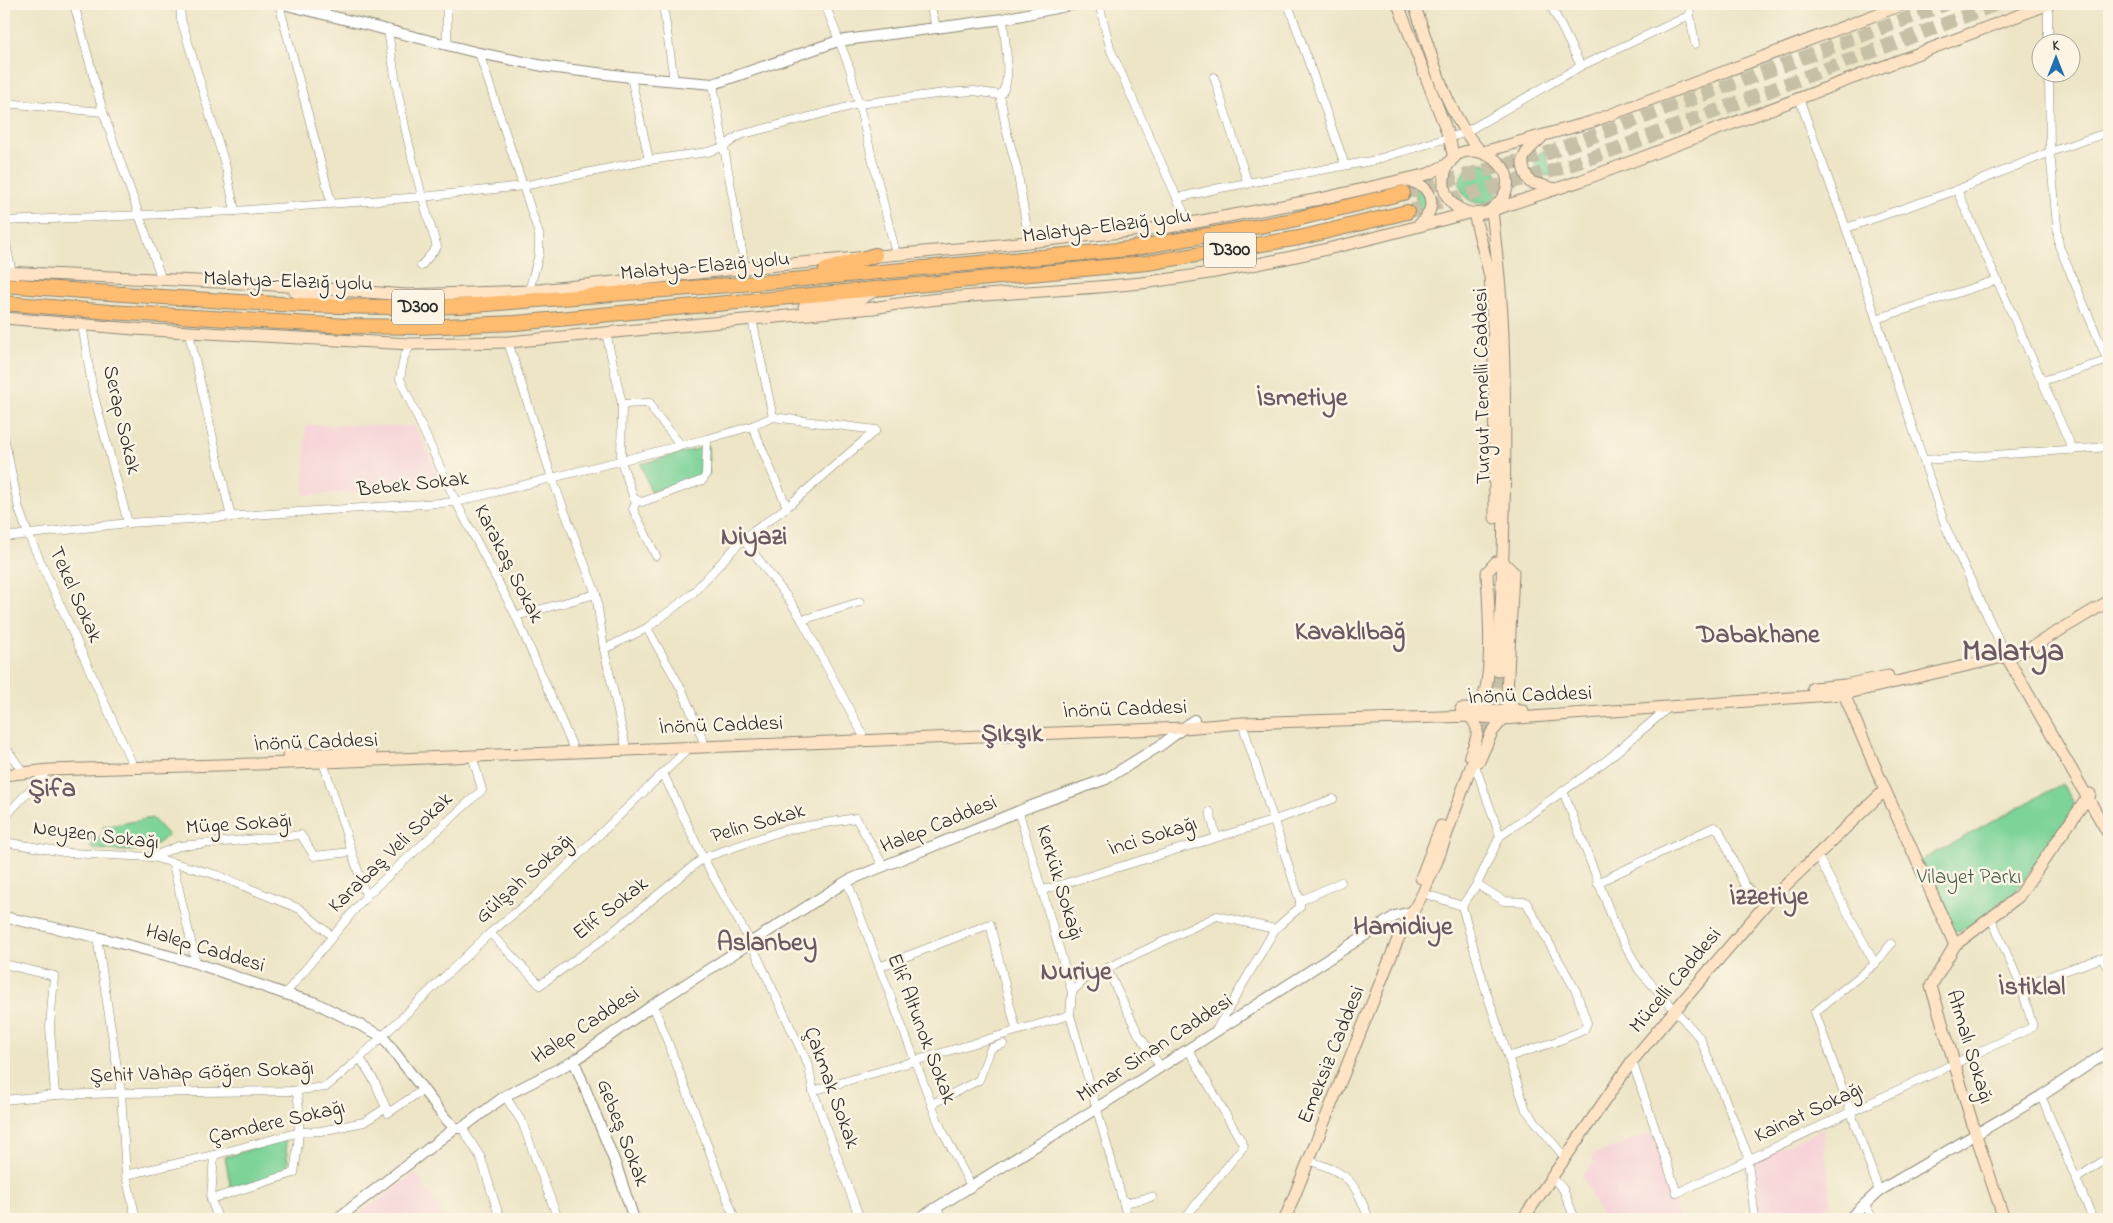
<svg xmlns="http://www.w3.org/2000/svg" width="2113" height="1223" viewBox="0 0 2113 1223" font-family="'Indie Flower',sans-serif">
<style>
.built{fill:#f6cfd7}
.green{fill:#7dd398;stroke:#547f62}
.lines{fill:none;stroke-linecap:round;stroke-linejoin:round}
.secondary-tunnel{stroke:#c6c0a7;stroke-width:11;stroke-dasharray:11 5.5;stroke-linecap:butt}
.trunk-tunnel{stroke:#c6c0a7;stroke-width:14;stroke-dasharray:14 7;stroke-linecap:butt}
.minor-casing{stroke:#8c8878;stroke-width:9}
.tertiary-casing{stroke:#8c8878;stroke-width:12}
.secondary-casing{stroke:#8c8878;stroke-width:13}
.trunk-casing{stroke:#8c8878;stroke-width:16}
.minor{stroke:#fff;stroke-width:8}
.tertiary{stroke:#fff;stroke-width:10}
.secondary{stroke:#fee4c5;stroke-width:11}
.trunk{stroke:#fdbc6f;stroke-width:14}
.labels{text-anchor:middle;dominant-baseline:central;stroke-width:5;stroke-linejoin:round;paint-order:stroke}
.shield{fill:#fcf5e5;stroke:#6a6863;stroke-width:1}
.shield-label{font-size:20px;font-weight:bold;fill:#2b2b2b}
.street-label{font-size:21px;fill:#2b2b2b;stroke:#fcf5e5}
.park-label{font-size:21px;fill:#445d4c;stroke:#fcf5e5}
.district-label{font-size:26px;font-weight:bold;fill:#6c5963;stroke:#fcf5e5}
.town-label{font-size:31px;font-weight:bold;fill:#6c5963;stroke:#fcf5e5}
</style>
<rect width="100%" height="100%" fill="#fcf5e5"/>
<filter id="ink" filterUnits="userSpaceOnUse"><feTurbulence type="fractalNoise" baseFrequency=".02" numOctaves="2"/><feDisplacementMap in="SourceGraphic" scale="10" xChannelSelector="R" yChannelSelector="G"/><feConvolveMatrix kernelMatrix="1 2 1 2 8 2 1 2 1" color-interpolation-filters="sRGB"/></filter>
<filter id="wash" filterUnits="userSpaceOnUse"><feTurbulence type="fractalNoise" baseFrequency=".0096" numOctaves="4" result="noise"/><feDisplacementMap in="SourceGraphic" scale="20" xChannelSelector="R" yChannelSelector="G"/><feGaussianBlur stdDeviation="1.12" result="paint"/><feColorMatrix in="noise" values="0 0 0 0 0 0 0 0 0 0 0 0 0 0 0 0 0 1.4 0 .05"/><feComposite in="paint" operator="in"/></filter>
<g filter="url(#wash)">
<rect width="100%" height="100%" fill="#ede5c6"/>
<g class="built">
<polygon points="306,425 415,426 445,487 304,495"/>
<polygon points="1823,1129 1831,1206 1826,1206 1827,1219 1761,1219 1753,1161"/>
<polygon points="1652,1132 1673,1196 1671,1198 1681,1219 1602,1219 1582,1175 1594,1163 1591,1156"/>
<polygon points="416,1173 446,1219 351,1219 390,1192"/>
</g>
<g class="green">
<polygon points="1544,150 1553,176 1540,175 1535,168 1537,155"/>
<circle cx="1480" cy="183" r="20"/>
<polygon points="1413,186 1421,188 1427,204 1420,214"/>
<polygon points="708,446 709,475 651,492 641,464"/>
<polygon points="2062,784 2075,804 2070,815 2014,893 1960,932 1953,930 1918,862"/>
<path d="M152 818 168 835C148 857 119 850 92 849L87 838 105 837 103 827Z"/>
<polygon points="285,1139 289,1172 231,1189 225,1157"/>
</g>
</g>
<g filter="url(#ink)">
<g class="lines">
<polyline class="secondary-tunnel" points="1477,750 1483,738 1498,671"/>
<g class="trunk-tunnel">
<polyline points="1403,193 1548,153 1946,4"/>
<polyline points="1407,212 1555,170 1616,149 1997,4"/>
</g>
<defs>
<g id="minor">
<polyline points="74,4 103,112 162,280"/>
<path d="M180 4 181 19 226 168 235 211 422 197 523 186 649 160 708 152 723 147 740 135 859 104 945 93 974 91 1000 95C1014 82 1004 38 1003 19"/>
<polyline points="279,4 331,202"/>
<polyline points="663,4 674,81"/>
<polyline points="825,4 850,69 896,254"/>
<polyline points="930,4 936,27"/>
<polyline points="1099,4 1111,51 1183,211 1185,224"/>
<polyline points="1288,4 1345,165"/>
<polyline points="1550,4 1581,66"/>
<polyline points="2048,4 2048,42"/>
<polyline points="1690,15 1695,44"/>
<path d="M388 29C397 103 415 176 437 247L421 266"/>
<polyline points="447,45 447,4"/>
<polyline points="479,53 539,234 539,254 529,291"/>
<polyline points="2049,72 2050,152 2059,246 2109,364"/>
<polyline points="631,77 649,160"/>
<polyline points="1214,77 1248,184"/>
<polyline points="713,84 745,268"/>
<polyline points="1000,95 1006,129 1017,169 1029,242"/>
<polyline points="1799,98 1846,228 1946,528 2004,651"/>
<polyline points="4,103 103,112"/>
<polyline points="1957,190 2042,381 2106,361"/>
<polyline points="1177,198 1220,188 1371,161 1464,133 1581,66 1690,15 1689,4"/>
<polyline points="4,221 235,211"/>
<polyline points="1846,228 1957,190 2050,152 2109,132"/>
<polyline points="4,234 12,273"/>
<polyline points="752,319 773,417"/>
<polyline points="1876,319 1997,280"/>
<polyline points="82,324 93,392 128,523"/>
<polyline points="189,333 231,517"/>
<polyline points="606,333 622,404 650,403 654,412 680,444"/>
<polyline points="508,342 552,478 596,594 604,649"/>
<polyline points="411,344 404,357 400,379 456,502 516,616 572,745"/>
<polyline points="2042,381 2073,450"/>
<polyline points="622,404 621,461 634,499 642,502 703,480 706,475 707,439"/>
<polyline points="752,426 787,507"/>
<polyline points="4,437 19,509 28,534 131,761"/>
<polyline points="1924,460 2109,447"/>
<polyline points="637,500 633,509 656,556"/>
<polyline points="4,537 128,523 456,502 707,439 752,426 773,417 876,430"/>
<polyline points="860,602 802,620 862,733"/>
<polyline points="516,616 596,594"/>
<polyline points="802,620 790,601 743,539 787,507 876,430"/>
<polyline points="647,628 682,690 703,740"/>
<polyline points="625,743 604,649 647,628 692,594 743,539"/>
<polyline points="4,745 20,768"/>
<polyline points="323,762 366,896"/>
<polyline points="1476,768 1500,836"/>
<polyline points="663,773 703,858 751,943 809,1067 813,1091 860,1219"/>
<polyline points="1563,791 1617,930 1639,970 1700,1038 1747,1153 1755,1219"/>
<polyline points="1210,812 1216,836"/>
<polyline points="1019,813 1072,992 1070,1015 1128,1219"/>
<polyline points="4,818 48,770"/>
<polyline points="4,842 70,853 152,857 214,874 300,909 332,936"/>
<polyline points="1817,855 1875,964 1815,1012 1879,1191"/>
<polyline points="152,857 179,846 301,835 314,856 351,852"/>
<polyline points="173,864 196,963"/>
<polyline points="847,881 939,1124 971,1186"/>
<polyline points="1597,883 1714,827 1719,830 1744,884 1765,905"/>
<polyline points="1477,884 1504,901 1526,902 1576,991 1587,1023 1584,1030 1555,1042 1508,1057"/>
<polyline points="1043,890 1275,820 1333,799"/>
<polyline points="1423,893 1462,906 1485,988 1526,1110 1566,1159"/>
<polyline points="1300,901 1341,882"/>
<polyline points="1462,906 1477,884 1500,836 1607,760 1668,708"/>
<polyline points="490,933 540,985 601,941 703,858 784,830 856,818 884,867"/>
<polyline points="97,937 121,1093 126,1175 136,1219"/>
<polyline points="4,964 54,976 50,1027 55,1095"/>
<polyline points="1875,964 1891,944"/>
<polyline points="879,967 990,924 1016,1029"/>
<polyline points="1107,969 1139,1035 1160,1066"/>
<polyline points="2021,986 2102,958 2109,970"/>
<polyline points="1072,992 1086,978 1217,916 1275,929"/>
<polyline points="285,994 366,896 482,790 472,755"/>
<path d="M653 1005C682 1076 708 1148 735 1219"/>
<polyline points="1215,1032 1275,929 1300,907 1300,901 1242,723"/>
<polyline points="360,1058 375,1082 386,1108"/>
<polyline points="1632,1061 1677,1193 2033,1027 2021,986 1991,918"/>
<polyline points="813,1091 1070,1015"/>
<polyline points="505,1096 522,1122 558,1219"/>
<polyline points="2041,1096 2093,1219"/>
<polyline points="4,1100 55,1095 121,1093 291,1091 326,1087 360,1058 490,933 537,895 689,748"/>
<polyline points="932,1104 979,1080 991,1048 1003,1044"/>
<polyline points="462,1128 481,1158 500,1219"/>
<polyline points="214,1155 211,1199 218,1219"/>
<path d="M1310 1161C1350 1174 1354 1181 1369 1219"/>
<polyline points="126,1175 214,1155 300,1132 321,1131 364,1122 386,1108 388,1113 424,1089"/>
<polyline points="1553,1178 1563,1189 1575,1219"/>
<polyline points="2076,1179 2109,1157"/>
<path d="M211 1199 294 1173C298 1146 302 1120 297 1093L291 1091"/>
<polyline points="1124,1203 1152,1197"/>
<polyline points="1864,1205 1874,1219"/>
<polyline points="937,1208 942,1219"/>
<polyline points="1184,1219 1244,1146 1188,1049"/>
</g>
<g id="tertiary">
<polyline points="283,4 479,53 548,67 631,77 713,84 838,41 1003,19 1075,4"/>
<polyline points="4,917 97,937 196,963 285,994 314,1002 382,1036 445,1118 455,1128 462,1128 505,1096 574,1061 653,1005 847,881 1029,807 1106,779 1161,745 1194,720"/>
<polyline points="574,1061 616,1165 634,1219"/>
<polyline points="337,1219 455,1128"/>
<polyline points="918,1219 1097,1108 1395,916 1411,912"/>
<polyline points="1849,1219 1879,1191 2041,1096 2109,1051"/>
</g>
<g id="secondary">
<polyline points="1398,4 1449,137 1454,158"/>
<path d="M1414 4C1432 54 1444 111 1480 151"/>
<path d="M1541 138C1524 153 1516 160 1530 182L1555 189"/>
<polyline points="1483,152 1591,122 1904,4"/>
<path d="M1407 181C1433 184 1439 208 1419 225"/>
<path d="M1492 209C1544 167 1449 120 1444 179 1442 203 1463 216 1484 213L1580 181 2049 4"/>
<path d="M1492 209C1496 252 1502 294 1503 337 1507 448 1504 560 1498 671"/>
<polyline points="1474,214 1490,276 1494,343 1495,518"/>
<polyline points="4,272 260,284 406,295 529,291 745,268 990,246 1169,227 1320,199 1428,174 1450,163"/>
<polyline points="295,292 335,302"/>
<polyline points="804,307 859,300 874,291"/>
<path d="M4 318 134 329 411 344 508 342 873 308C964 292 1057 293 1149 282 1254 269 1365 241 1468 213"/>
<polyline points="1503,562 1513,572 1507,693 1507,702 1517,711"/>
<polyline points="2004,652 2109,835"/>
<polyline points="1813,688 1845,685 1888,676"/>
<polyline points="1845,688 1844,694 1885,790 1955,945"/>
<path d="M1478 708C1496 685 1488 603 1487 572L1496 562"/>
<polyline points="1461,709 1523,711"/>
<path d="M1469 716C1483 728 1476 741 1470 755"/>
<polyline points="288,755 371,752"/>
<polyline points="1479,761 1492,732 1503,719"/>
<polyline points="4,775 49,770 323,762 1184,728 1242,723 1473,716 1503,719 1844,694 2012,655 2030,648 2109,601"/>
<polyline points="1421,878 1441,826"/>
<polyline points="1285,1219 1398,939 1423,893 1437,861 1477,750"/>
<polyline points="1523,1219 1632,1061 1676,1009 1765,905 1885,790"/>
<polyline points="2004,1219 1976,1135 1931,986 1955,945 2018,897 2090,794"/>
</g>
<g id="trunk">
<polyline points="826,270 875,255"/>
<path d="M4 285C155 296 309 311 461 306L792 280 1129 249 1288 221 1403 193"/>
<polyline points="4,303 110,312 347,326 418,327 516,323 1147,263 1299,238 1407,212"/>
</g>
</defs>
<use href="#minor" class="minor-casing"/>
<use href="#tertiary" class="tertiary-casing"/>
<use href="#secondary" class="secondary-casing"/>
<use href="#trunk" class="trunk-casing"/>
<use href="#minor" class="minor"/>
<use href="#tertiary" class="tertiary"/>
<use href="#secondary" class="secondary"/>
<use href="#trunk" class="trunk"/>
</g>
</g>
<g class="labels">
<g class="shield">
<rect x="1204" y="232.5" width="52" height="35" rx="4"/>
<rect x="392" y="289.5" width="52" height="35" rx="4"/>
</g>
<g class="shield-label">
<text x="1230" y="250">D300</text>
<text x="418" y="307">D300</text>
</g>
<g class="street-label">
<text transform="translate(1107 227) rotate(-7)">Malatya-Elazığ yolu</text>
<text transform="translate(705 267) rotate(-5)">Malatya-Elazığ yolu</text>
<text transform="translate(288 282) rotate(2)">Malatya-Elazığ yolu</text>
<text transform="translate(1483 386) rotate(-91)">Turgut Temelli Caddesi</text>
<text transform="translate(121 420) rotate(77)">Serap Sokak</text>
<text transform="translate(413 485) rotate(-6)">Bebek Sokak</text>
<text transform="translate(508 564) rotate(63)">Karakaş Sokak</text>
<text transform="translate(75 595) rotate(66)">Tekel Sokak</text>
<text transform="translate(1530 696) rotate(-2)">İnönü Caddesi</text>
<text transform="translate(1125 710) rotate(-2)">İnönü Caddesi</text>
<text transform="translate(721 726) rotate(-2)">İnönü Caddesi</text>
<text transform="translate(316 743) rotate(-2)">İnönü Caddesi</text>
<text transform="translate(758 824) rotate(-16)">Pelin Sokak</text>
<text transform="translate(239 825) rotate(-4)">Müge Sokağı</text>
<text transform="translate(939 825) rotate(-22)">Halep Caddesi</text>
<text transform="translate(96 836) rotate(7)">Neyzen Sokağı</text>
<text transform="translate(1153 837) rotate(-17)">İnci Sokağı</text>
<text transform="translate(391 853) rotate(-44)">Karabaş Veli Sokak</text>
<text transform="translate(525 879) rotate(-42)">Gülşah Sokağı</text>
<text transform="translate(1059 883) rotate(73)">Kerkük Sokağı</text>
<text transform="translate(611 909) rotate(-38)">Elif Sokak</text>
<text transform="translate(205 949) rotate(17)">Halep Caddesi</text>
<text transform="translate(1676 981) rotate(-50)">Mücelli Caddesi</text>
<text transform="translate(586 1026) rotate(-33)">Halep Caddesi</text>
<text transform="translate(921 1029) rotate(69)">Elif Altunok Sokak</text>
<text transform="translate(1969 1047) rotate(73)">Atmalı Sokağı</text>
<text transform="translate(1155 1049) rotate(-33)">Mimar Sinan Caddesi</text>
<text transform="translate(1332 1055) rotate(-68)">Emeksiz Caddesi</text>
<text transform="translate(202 1073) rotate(-2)">Şehit Vahap Göğen Sokağı</text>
<text transform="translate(831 1088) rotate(70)">Çakmak Sokak</text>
<text transform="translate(1809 1113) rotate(-25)">Kainat Sokağı</text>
<text transform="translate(277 1123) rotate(-13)">Çamdere Sokağı</text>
<text transform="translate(622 1133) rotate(69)">Gebeş Sokak</text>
</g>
<g class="park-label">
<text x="1969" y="878">Vilayet Parkı</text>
</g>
<g class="district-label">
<text x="1302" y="399">İsmetiye</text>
<text x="754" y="538">Niyazi</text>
<text x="1350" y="633">Kavaklıbağ</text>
<text x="1758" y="636">Dabakhane</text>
<text x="1012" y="735">Şıkşık</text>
<text x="52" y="790">Şifa</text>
<text x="1769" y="898">İzzetiye</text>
<text x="1403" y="928">Hamidiye</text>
<text x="767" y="944">Aslanbey</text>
<text x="1076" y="973">Nuriye</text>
<text x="2032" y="988">İstiklal</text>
</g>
<g class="town-label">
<text x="2013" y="652">Malatya</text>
</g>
</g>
<rect width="2113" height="1223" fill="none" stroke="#fcf5e5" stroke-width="20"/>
<g transform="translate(2056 58)"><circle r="24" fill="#fcf5e5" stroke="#a8a49b"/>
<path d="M0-4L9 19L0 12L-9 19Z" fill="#1f6fb2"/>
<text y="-8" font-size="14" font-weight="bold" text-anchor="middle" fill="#2b2b2b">K</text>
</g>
</svg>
